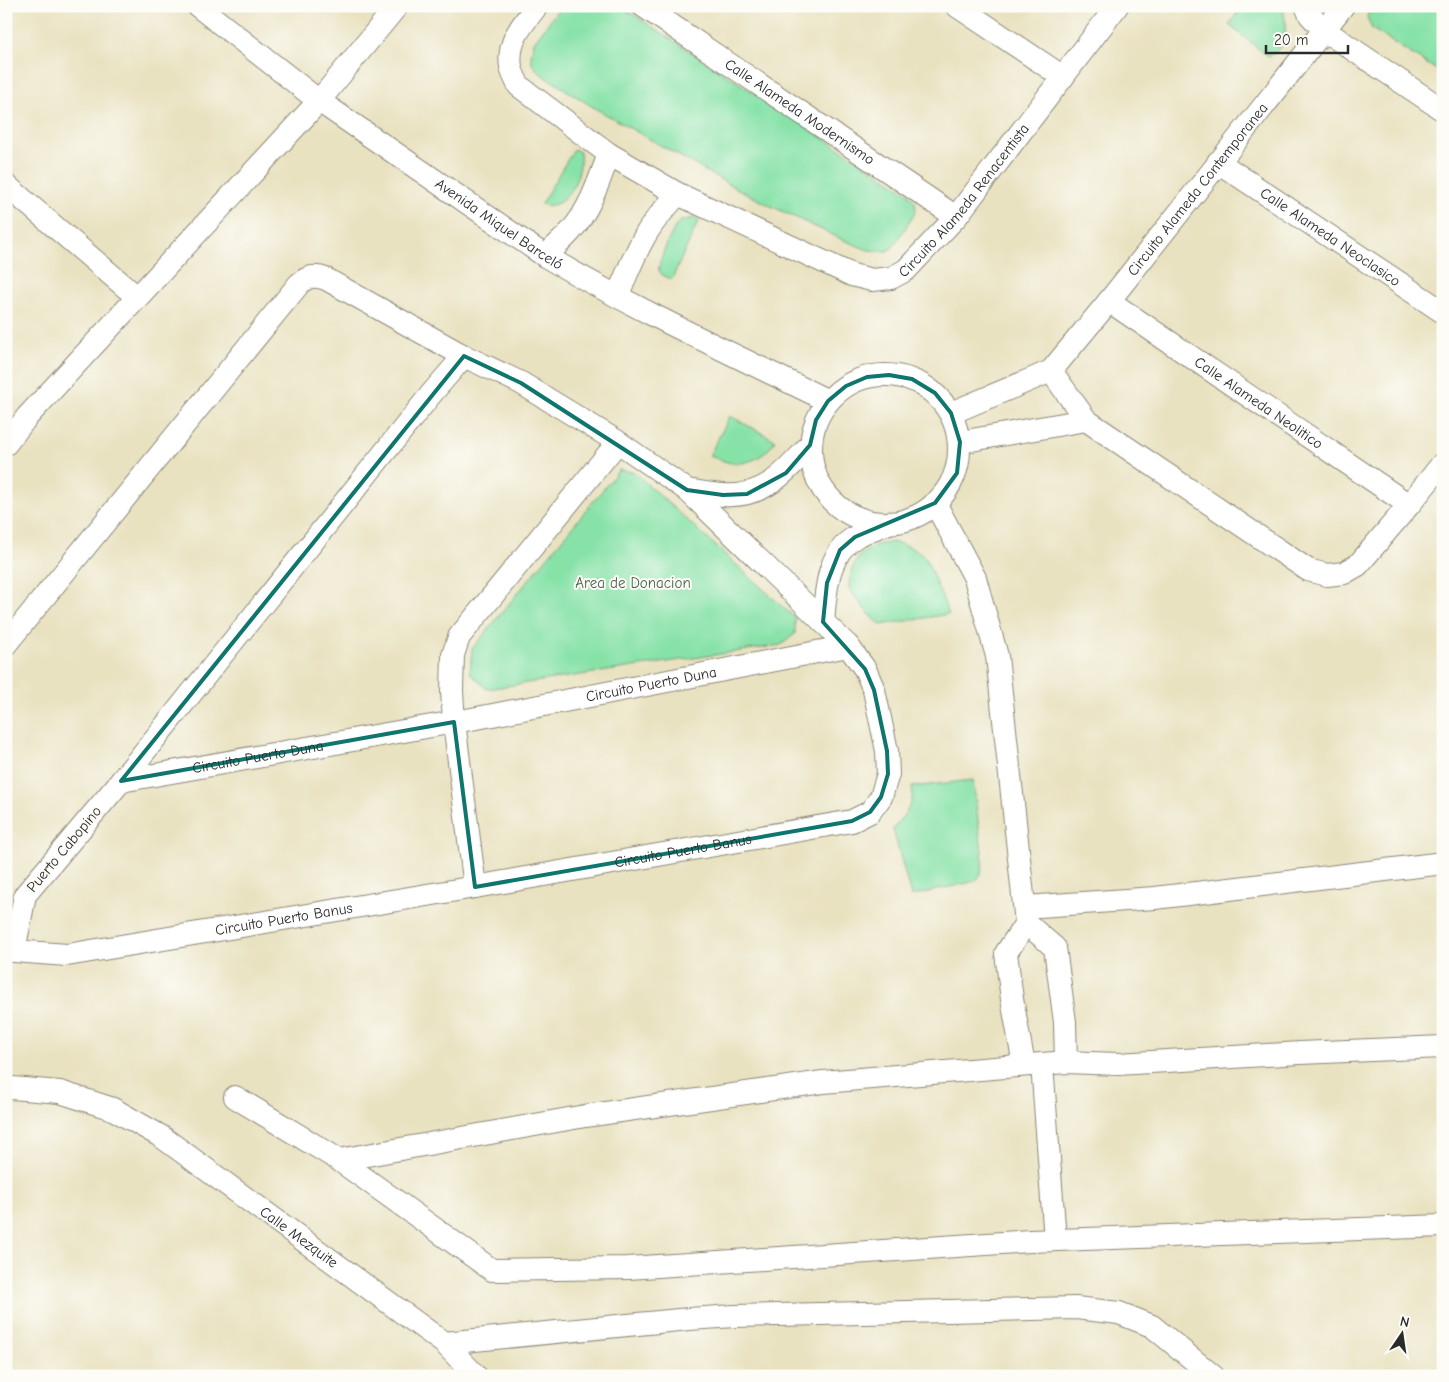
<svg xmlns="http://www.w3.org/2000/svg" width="1449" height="1382" viewBox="0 0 1449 1382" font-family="'Comic Neue',sans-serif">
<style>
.green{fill:#87e2a8;stroke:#59866a}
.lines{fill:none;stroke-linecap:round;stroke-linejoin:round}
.street-casing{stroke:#8a8676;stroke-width:24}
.street{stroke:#fff;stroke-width:22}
.marked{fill:none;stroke:#0f766e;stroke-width:4;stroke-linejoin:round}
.labels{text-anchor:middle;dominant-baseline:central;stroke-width:4;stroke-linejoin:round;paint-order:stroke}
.street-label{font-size:15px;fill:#2b2b2b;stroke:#fdfcf7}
.park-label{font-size:15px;fill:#476250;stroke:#fdfcf7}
</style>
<rect width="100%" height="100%" fill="#fdfcf7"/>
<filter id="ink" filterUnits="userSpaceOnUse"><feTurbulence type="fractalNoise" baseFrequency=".02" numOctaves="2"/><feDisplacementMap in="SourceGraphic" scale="10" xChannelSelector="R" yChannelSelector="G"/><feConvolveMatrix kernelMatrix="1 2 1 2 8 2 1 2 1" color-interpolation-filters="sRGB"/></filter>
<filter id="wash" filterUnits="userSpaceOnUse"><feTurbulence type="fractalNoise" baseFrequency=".0096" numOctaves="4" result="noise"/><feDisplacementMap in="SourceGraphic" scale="20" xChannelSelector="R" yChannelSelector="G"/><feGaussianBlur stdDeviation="1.12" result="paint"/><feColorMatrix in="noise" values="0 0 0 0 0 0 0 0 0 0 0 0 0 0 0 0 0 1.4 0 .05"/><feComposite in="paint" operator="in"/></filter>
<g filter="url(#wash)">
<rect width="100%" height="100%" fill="#e9e2c1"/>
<g class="green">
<polygon points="561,6 620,6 907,192 915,202 916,210 912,218 892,248 886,251 878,251 868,250 841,239 771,206 732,186 593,107 541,74 532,64 531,55 534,42"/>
<path d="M1242 6H1283C1285 19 1288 34 1281 46 1278 50 1273 54 1269 57L1229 25Z"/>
<polygon points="1371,6 1443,6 1443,74 1372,29 1367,17"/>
<path d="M574 149 580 152C583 173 568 213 541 204Z"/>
<path d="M693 218 699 220 672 279C667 277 661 276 659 270 657 264 673 228 678 223 682 220 688 219 693 218Z"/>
<path d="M730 416 775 440C768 455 749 465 732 463 725 462 716 458 709 456Z"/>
<polygon points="619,470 634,472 795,618 795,634 781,645 487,689 470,673 472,649"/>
<path d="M892 542C905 545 918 548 926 559L949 614 881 625 866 611 849 589V583L852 568 860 555 876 545Z"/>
<path d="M973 780 983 860 981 874 976 881 911 896 893 829C903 816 915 805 912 787Z"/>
</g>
</g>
<g filter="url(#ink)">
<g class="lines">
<defs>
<g id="street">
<path id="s1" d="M198 6 319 101 545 256C636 310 733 354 828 401"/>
<path id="s2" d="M537 6C522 25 507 41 511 67 512 73 516 80 519 86L609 154 678 194 852 275 872 280 891 278 906 270 956 217 1117 6"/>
<path id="s3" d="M643 6 956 217"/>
<polyline points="957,6 1063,77"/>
<polyline points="1306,6 1310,15 1324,30 1443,110"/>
<path id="s4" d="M1218 162 1443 312"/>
<polyline points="6,185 137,297"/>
<path d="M545 256C554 248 563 240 571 231 590 209 599 181 609 154"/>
<path d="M617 296C627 275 635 251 648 231 656 218 667 206 678 194"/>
<path id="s5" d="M1109 301 1409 505"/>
<polyline points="1051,371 1086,420 1308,570 1327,575 1344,573 1358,565 1409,505 1443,463"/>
<circle cx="885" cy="449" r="74"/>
<path id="s6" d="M951 413 1051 371 1109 301 1343 6"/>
<polyline points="960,442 1086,420"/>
<polyline points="6,444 27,417 319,101 397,6"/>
<path d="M687 490C699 492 711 494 723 495 764 498 785 473 810 445"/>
<polyline points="935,503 975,578 997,656 1026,923 1006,953 1012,999 1024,1065"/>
<path d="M823 622C826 592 826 553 857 536 866 531 876 528 886 524"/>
<path d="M6 644 299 284C308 276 315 275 326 279L464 356"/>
<path id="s7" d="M121 781 477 718 848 646"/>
<polyline points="475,887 454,722 452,691 453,655 459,637 618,442"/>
<polyline points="1025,907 1155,898 1443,863"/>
<polyline points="1026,923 1055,948 1065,1022 1066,1062"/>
<path id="s8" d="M6 950 14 951 67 955 475 887 852 821 870 812 881 797 888 774 887 751 874 690 865 669 848 646 687 490 618 442 521 383 464 356 432 393 121 781 25 895 14 951"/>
<polyline points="1042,1064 1066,1062 1118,1064 1300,1053 1443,1047"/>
<path id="s9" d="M6 1089 12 1088 60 1092 113 1109 162 1137 444 1343 476 1376"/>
<polyline points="235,1097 339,1160 492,1270 628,1268 1030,1241 1443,1226"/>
<polyline points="339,1160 585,1116 823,1082 1042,1064 1055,1240"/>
<polyline points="444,1343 689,1319 735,1316 1076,1308 1119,1313 1152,1326 1213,1376"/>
</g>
</defs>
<use href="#street" class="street-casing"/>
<use href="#street" class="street"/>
</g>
</g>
<path class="marked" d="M464 356 521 383 687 490 723 495 747 494 786 473 810 445 816 420 828 401 846 386 867 377 889 375 912 379 935 393 951 413 960 442 957 473 935 503 855 537 840 550 827 583 823 622 865 669 874 690 887 751 888 774 881 797 870 812 852 821 475 887 454 722 121 781Z"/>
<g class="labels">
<g class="street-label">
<text stroke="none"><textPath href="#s3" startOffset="189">Calle Alameda Modernismo</textPath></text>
<text stroke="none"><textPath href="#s6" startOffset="342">Circuito Alameda Contemporanea</textPath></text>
<text stroke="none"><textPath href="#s2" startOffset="621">Circuito Alameda Renacentista</textPath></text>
<text stroke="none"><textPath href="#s1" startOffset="372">Avenida Miquel Barceló</textPath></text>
<text stroke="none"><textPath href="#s4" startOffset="135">Calle Alameda Neoclasico</textPath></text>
<text stroke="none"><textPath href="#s5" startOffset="181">Calle Alameda Neolitico</textPath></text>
<text stroke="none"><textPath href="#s7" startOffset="539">Circuito Puerto Duna</textPath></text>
<text stroke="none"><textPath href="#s7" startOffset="139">Circuito Puerto Duna</textPath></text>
<text transform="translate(64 849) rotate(-50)">Puerto Cabopino</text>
<text stroke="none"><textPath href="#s8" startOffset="686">Circuito Puerto Banus</textPath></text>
<text stroke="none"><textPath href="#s8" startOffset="281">Circuito Puerto Banus</textPath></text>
<text stroke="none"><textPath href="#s9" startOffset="336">Calle Mezquite</textPath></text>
</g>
<g class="park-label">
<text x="633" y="583">Area de Donacion</text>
</g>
</g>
<rect width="1449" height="1382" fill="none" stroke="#fdfcf7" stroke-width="25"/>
<g transform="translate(1402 1334) rotate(13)" stroke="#fdfcf7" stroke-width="4" paint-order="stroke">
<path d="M0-4L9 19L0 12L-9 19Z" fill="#2b2b2b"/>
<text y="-8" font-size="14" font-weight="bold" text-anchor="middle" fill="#2b2b2b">N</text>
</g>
<path d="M1266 45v8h82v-8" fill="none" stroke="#2b2b2b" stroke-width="2.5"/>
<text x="1274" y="45" font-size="15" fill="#2b2b2b" stroke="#fdfcf7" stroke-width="4" paint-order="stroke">20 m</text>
</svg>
